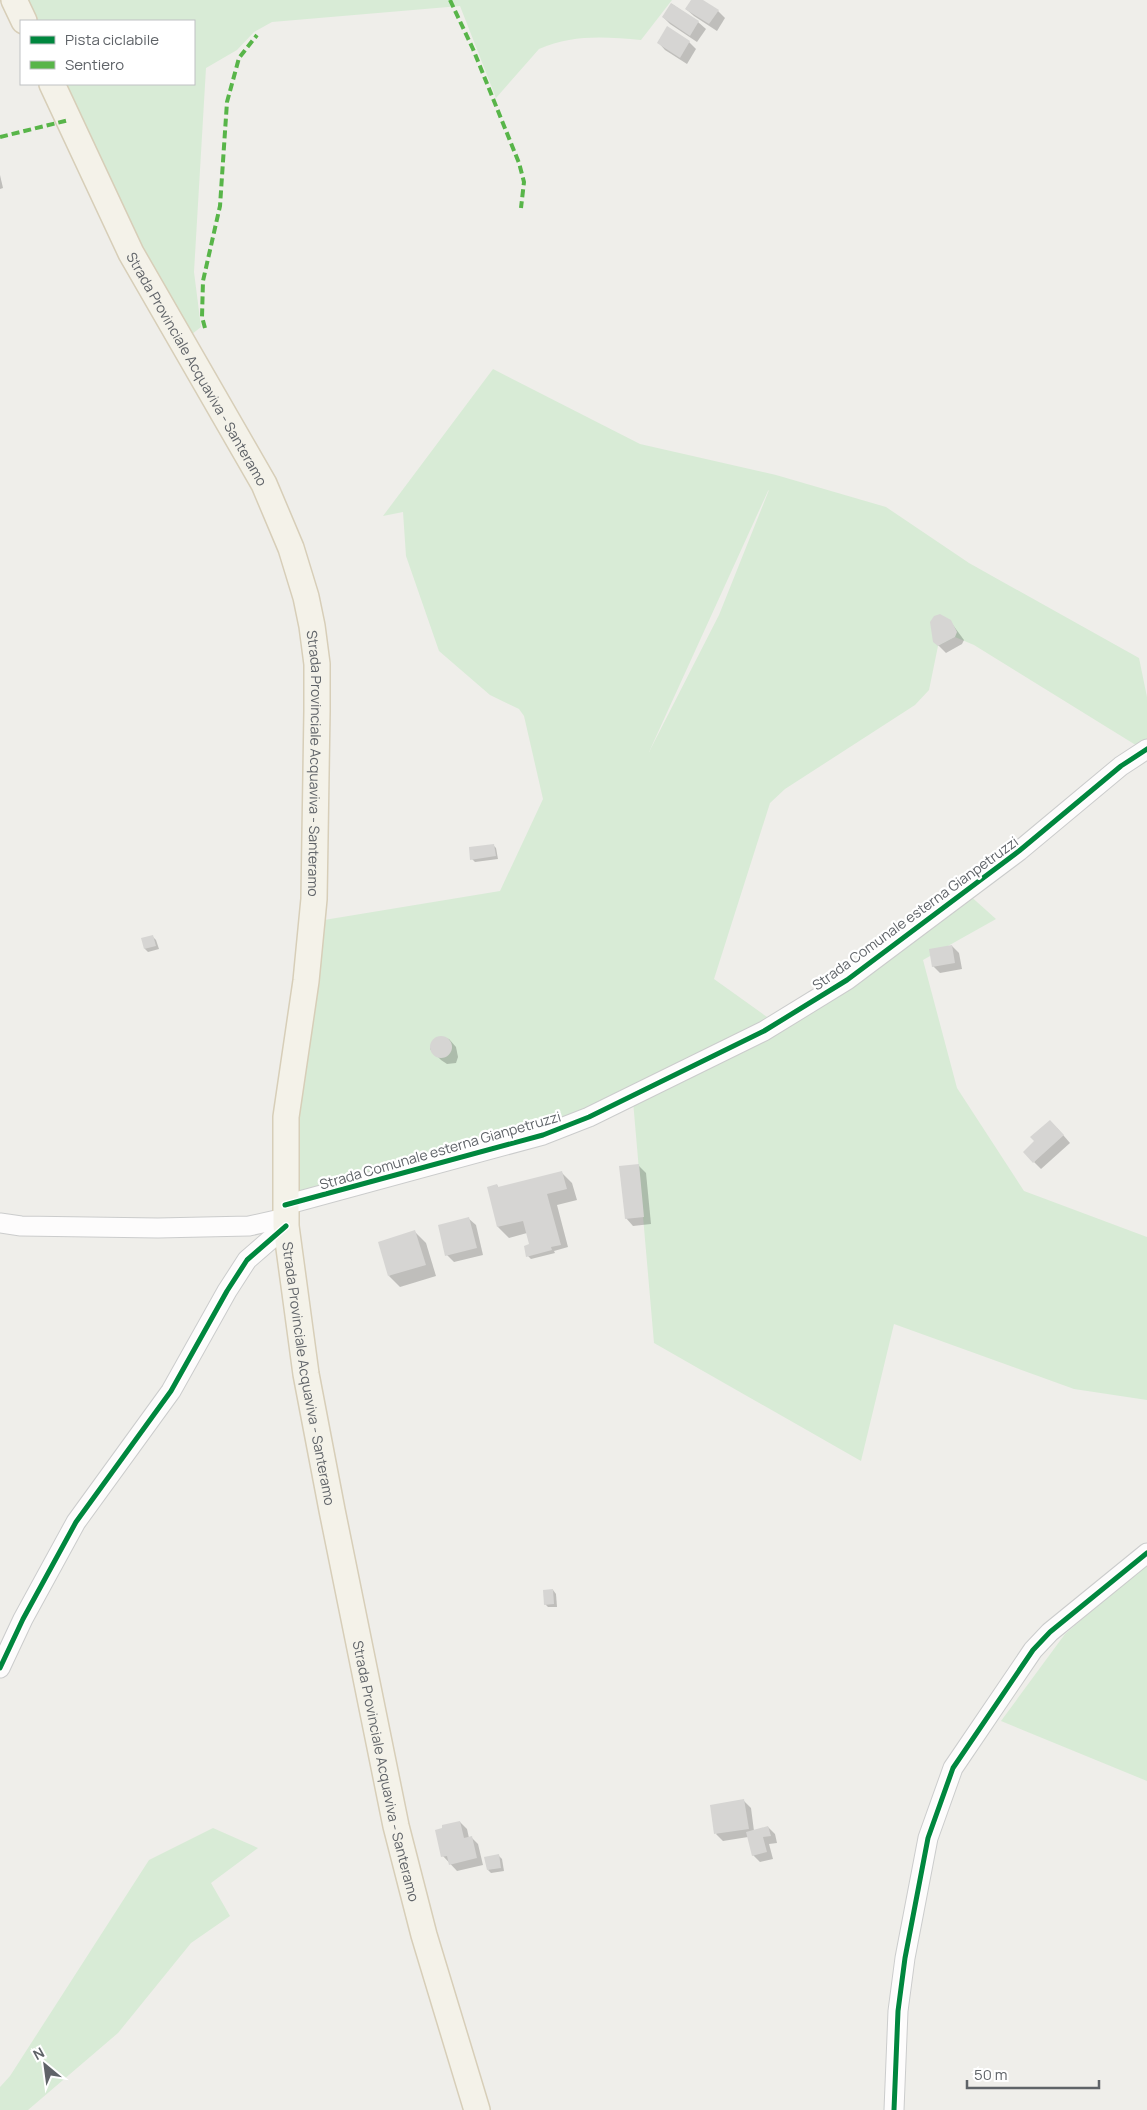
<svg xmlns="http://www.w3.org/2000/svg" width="1147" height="2110" viewBox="0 0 1147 2110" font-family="Manrope,sans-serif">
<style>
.green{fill:#d8ebd6;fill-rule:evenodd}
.shadow{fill:#0003}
.building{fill:#d6d5d3}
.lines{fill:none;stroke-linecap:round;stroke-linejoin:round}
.minor-casing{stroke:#cbcccc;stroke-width:21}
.major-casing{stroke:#d7ceb8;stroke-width:28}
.minor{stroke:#fdfcfc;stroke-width:19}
.major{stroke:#f4f2e9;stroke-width:25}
.quiet{stroke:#58b549;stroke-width:4;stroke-dasharray:8 4;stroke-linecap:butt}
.cycleway-casing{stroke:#fff;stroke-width:8}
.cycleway{stroke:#00873e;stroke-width:5}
.labels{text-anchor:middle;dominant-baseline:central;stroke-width:4.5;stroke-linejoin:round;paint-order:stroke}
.street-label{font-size:14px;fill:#5f6368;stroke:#fff}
</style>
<rect width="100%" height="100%" fill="#efeeea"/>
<g class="green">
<path d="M23 0H672L641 40C606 37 573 34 539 49L496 98 460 6 272 22 254 32 237 50 206 68 194 272 201 327 187 338 61 84H194V21H32Z"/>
<path d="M493 369 640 444 776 475 886 507 969 563 1139 658 1147 697V752L974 645 955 637 938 646 929 690 915 705 785 789 770 803 714 979 781 1027 967 893 996 919 923 960 957 1088 1024 1191 1147 1237V1400L1074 1389 894 1324 861 1461 654 1343 633 1101 290 1194 318 921 500 891 543 799 524 716 519 709 490 695 439 651 406 556 403 512 383 516ZM769 490 719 615 649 752 768 491Z"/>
<polygon points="1147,1563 1147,1781 1001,1721 1065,1634"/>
<polygon points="213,1828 258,1848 211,1883 230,1916 191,1943 118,2033 28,2110 0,2110 0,2087 10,2076 149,1860"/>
</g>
<g class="shadow">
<polygon points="692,0 701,0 718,11 725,18 717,31 694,16 686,9"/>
<polygon points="672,4 698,22 706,29 697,42 670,24 663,17"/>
<polygon points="668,28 689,42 696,49 687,64 665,50 658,42"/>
<polygon points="0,175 3,188 0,189"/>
<polygon points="950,621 964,640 962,644 946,653 934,641"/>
<polygon points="493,845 496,848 498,859 475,862 472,859"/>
<polygon points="153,937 156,940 159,949 148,952 145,949 143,939"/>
<polygon points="952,946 959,953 962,969 940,973 933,966"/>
<polygon points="442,1037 449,1039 456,1047 458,1057 456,1063 447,1064 441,1060 430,1049 433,1042"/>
<polygon points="1057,1128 1070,1143 1041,1169 1034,1162"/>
<polygon points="639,1166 646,1173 651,1224 633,1226 626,1218"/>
<polygon points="561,1172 572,1183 577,1200 557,1205 568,1247 554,1251 555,1253 531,1259 528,1256 531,1245 527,1233 509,1238 498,1227 489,1188 497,1185 499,1188"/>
<polygon points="468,1218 476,1225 483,1255 454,1262 447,1255"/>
<polygon points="415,1232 426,1243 436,1276 400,1287 389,1276"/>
<polygon points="553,1590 556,1594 557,1607 548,1607 545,1604"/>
<polygon points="744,1801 751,1808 754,1831 768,1827 775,1834 777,1843 769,1844 773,1859 760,1862 753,1855 748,1837 723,1841 716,1834"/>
<polygon points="460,1822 467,1829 469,1838 471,1837 478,1844 483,1865 457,1871 443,1856"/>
<polygon points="498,1855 502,1859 504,1871 491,1873 488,1870"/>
</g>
<g class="building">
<polygon points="691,0 703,0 719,10 709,24 685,9"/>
<polygon points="671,3 699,21 690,36 662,17"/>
<polygon points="667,26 690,41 680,58 657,43"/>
<polygon points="940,614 951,620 957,632 955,637 938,646 933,642 930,622 934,616"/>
<polygon points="494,844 496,856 470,860 469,847"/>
<polygon points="153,935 156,946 144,949 141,938"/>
<polygon points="952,945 955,963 932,967 929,949"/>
<circle cx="441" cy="1047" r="11"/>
<polygon points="1050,1120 1064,1135 1033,1163 1023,1152 1034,1141 1030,1137"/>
<polygon points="639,1164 644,1217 625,1219 619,1166"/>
<polygon points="562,1171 567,1189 547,1194 561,1245 551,1247 552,1250 526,1257 524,1246 529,1244 523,1221 497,1227 487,1187 497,1184 498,1187"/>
<polygon points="469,1217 477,1248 445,1256 438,1225"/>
<polygon points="415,1230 426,1265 388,1276 378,1242"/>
<polygon points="553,1589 554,1604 544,1605 543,1590"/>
<polygon points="744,1799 749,1829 714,1834 710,1805"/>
<polygon points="460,1821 464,1838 472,1836 477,1858 449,1865 447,1856 441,1857 435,1830 442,1828 442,1825"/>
<polygon points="768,1826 771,1836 763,1837 767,1852 752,1856 746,1832"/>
<polygon points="499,1854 501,1868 487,1870 484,1857"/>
</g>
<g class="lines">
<defs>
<g id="minor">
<polyline points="285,1205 543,1135 589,1117 764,1031 847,980 1019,851 1121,766 1147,749"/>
<polyline points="0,1223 21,1226 158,1228 249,1226 285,1218"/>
<polyline points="0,1668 23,1619 76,1522 171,1391 227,1291 247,1260 286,1226"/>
<polyline points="894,2110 898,2011 905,1958 928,1838 953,1768 1033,1650 1050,1632 1147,1553"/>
</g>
<g id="major">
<polyline points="14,0 24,21"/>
<path id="s1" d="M52 84 131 253 264 484 291 548 306 597 312 626 317 664V711L314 899 306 981 286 1117V1226L306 1374 332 1510 396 1826 424 1935 477 2110"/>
</g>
</defs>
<use href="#minor" class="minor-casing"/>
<use href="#major" class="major-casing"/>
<use href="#minor" class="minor"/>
<use href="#major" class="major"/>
<g class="quiet">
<polyline points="450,0 473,49 519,163 524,182 521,208"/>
<polyline points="0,137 69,120"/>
<polyline points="205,328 202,317 203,281 220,206 227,102 239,58 257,35"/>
</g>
<defs>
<g id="cycleway">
<polyline points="285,1205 543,1135 589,1117 764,1031 847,980 1019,851 1121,766 1147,749"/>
<polyline points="0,1668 23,1619 76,1522 171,1391 227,1291 247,1260 286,1226"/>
<polyline points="894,2110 898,2011 905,1958 928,1838 953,1768 1033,1650 1050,1632 1147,1553"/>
</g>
</defs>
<use href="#cycleway" class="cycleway-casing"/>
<use href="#cycleway" class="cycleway"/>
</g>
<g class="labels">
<g class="street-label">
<text stroke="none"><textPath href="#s1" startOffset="320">Strada Provinciale Acquaviva - Santeramo</textPath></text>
<text stroke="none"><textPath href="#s1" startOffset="741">Strada Provinciale Acquaviva - Santeramo</textPath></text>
<text transform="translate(915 913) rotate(-36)">Strada Comunale esterna Gianpetruzzi</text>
<text transform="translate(440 1150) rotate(-16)">Strada Comunale esterna Gianpetruzzi</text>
<text stroke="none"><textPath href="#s1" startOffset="1355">Strada Provinciale Acquaviva - Santeramo</textPath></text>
<text stroke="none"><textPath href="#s1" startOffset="1760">Strada Provinciale Acquaviva - Santeramo</textPath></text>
</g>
</g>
<rect x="20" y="20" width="175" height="65" fill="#ffffff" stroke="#bfc1c3"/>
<rect x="30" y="36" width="25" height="8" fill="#00873e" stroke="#bfc1c3"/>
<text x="65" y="45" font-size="15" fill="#5f6368">Pista ciclabile</text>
<rect x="30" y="61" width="25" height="8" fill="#58b549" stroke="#bfc1c3"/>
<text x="65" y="70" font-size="15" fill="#5f6368">Sentiero</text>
<g transform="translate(45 2065) rotate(331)" stroke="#ffffff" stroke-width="4" paint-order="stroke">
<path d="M0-4L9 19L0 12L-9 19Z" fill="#5f6368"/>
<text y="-8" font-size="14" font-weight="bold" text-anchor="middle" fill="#5f6368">N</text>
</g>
<path d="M967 2080v8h132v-8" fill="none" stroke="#5f6368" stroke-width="2.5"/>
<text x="974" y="2080" font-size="15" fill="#5f6368" stroke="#ffffff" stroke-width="4" paint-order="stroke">50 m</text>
</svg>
